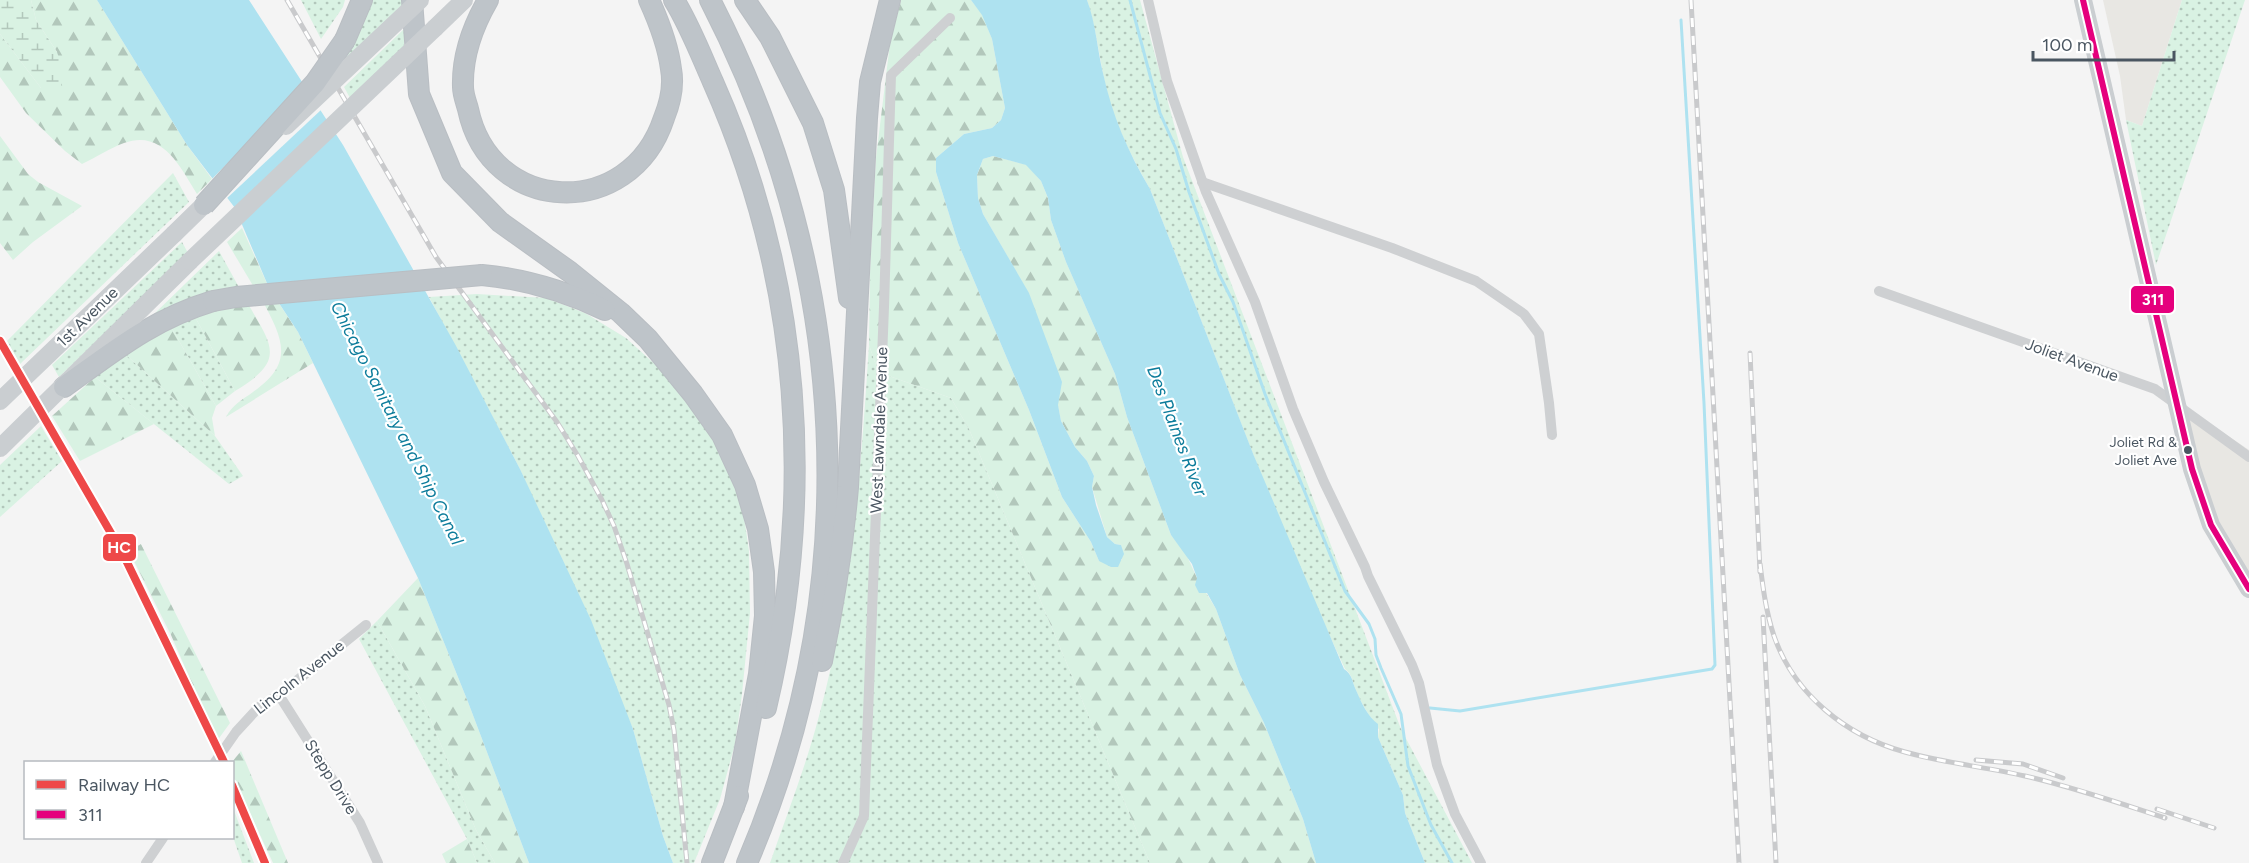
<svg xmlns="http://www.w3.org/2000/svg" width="2249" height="863" viewBox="0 0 2249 863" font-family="Figtree,sans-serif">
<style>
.commercial{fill:#e8e7e3}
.grass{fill:url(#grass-dots)}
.forest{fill:url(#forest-firs)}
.wetland{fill:url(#wetland-marsh)}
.water{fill:#aee2f0}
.pier{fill:#f4f4f4}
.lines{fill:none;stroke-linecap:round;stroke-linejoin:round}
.stream{stroke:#aee2f0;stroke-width:3}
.motorway-casing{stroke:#b9bec3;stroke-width:22}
.minor{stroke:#ced0d2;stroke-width:10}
.primary{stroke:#caced1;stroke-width:18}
.motorway{stroke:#bec4c9;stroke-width:20}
.rail-casing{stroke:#c9cacc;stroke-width:5}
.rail{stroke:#fff;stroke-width:3;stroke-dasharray:9;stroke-linecap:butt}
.motorway-bridge-casing{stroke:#b9bec3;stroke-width:22;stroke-linecap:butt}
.primary-bridge{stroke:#caced1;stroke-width:18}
.motorway-bridge{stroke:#bec4c9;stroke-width:20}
.bus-1-casing{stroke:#fff;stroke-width:10}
.bus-1{stroke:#e5007d;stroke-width:6}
.rail-1-casing{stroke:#fff;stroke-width:12}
.rail-1{stroke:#ee4848;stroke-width:8}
.bus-dot{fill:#4a5661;stroke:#fff;stroke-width:2}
.labels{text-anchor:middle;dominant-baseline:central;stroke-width:4.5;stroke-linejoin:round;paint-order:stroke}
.bus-label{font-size:14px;fill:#4a5661;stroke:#fff;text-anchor:end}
.street-label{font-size:16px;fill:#4a5661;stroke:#fff}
.water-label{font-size:18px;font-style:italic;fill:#0c7c9b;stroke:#fff}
.line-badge{stroke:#fff;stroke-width:2}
.badge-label{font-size:16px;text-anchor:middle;font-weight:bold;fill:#fff}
</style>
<defs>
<pattern id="grass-dots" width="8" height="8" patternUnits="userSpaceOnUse" patternTransform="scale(1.5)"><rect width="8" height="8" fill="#d9f2e3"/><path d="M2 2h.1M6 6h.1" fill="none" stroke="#b2c7bb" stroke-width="1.8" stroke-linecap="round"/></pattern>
<pattern id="forest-firs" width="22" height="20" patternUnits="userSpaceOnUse" patternTransform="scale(1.5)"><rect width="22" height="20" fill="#d9f2e3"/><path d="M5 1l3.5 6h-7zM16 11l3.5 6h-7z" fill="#b2c7bb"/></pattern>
<pattern id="wetland-marsh" width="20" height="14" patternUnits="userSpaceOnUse" patternTransform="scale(1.5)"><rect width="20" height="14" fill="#d9f2e3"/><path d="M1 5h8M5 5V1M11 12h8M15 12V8" fill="none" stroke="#b2c7bb"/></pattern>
</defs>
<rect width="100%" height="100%" fill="#f4f4f4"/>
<g class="commercial">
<polygon points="2103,0 2182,0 2142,126 2126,120 2120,76"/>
<polygon points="2172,398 2249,450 2249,593 2229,564"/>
</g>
<g class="grass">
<polygon points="301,0 345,0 343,7 321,39"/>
<polygon points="369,0 402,0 402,5 335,70"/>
<path d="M1087 0H1140L1183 157 1401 729 1472 863H1425L1405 813 1403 795 1378 737 1379 729C1370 717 1361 704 1356 690 1352 682 1353 675 1345 669L1290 549 1150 189C1133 159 1117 129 1108 96 1100 64 1097 31 1087 0Z"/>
<polygon points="2182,0 2245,0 2156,265 2126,120 2142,126"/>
<polygon points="404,29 404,46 350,98 344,87"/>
<polygon points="173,173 189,202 20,364 7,341"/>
<polygon points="182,242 188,253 59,377 52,365"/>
<polygon points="219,251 241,291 151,317"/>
<polygon points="477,294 546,298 585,313 626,338 659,368 692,409 719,449 742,503 749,551 750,613 742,694 735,744 720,799 694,863 673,863 663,836 633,729 520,469 429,297"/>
<polygon points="194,315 235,391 216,406 170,325"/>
<path d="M869 345 877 368 892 377 951 398 969 429 1150 863H770C787 814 806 766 819 716 852 595 861 469 869 345Z"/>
<polygon points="124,353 215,436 243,476 229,484 95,377"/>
<polygon points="41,426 62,461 0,517 0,465"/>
<polygon points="377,621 425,706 476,830 495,863 477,863 467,839 359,639"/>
<polygon points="233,808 254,863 242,863 233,837"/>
</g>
<g class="forest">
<path d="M31 0H97L187 145 212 179 197 194C180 167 163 129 124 143 110 148 97 157 82 164L65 151 26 113 0 77V34L41 88 57 52 36 20Z"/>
<polygon points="901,0 971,0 982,14 992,39 1005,108 1001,120 992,128 964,134 936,158 936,172 958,243 1029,410 1062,497 1091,542 1099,561 1122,560 1121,545 1115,544 1107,537 1092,487 1094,476 1087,461 1075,447 1061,421 1044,338 1029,294 983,214 978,198 977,175 983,159 993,156 1027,165 1041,181 1048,198 1051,220 1066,262 1115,374 1127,417 1171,535 1186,554 1197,578 1216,609 1240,675 1264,723 1303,819 1316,863 1150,863 969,429 951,398 892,377 877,368 869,345 870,273 876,158 890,43"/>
<polygon points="0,136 28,174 38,182 82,206 33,242 13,260 0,243"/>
<polygon points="242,228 269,288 255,289 227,242"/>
<path d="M276 299 298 332 313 363 226 417C232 405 242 400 253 392 295 363 283 339 262 300Z"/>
<path d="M247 302C272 346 287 360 235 391L194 315Z"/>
<polygon points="170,325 216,406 212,418 215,436 124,353"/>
<polygon points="95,377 154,424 80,461 52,416"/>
<polygon points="141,544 230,723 217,741 171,635 129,551"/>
<polygon points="418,578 468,702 529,863 495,863 476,830 425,706 377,621"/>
<polygon points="241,751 288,863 273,863 233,776 232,762"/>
<polygon points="467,839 477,863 446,863 442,854"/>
</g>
<polygon class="wetland" points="0,0 31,0 36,20 57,52 61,64 61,89 52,96 41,88 0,34"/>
<g class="water">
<polygon points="97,0 249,0 343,145 455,344 520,469 591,620 633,729 663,836 673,863 529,863 468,702 418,578 298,332 269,288 235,208 187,145"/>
<path d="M971 0H1087C1096 24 1097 48 1103 73 1112 115 1128 152 1150 189L1254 456 1344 669C1353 675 1352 682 1356 690 1361 702 1368 717 1378 724V737L1403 795 1405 813 1425 863H1316L1303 819 1264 723 1240 675 1216 609 1207 593H1199L1195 585 1197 578 1192 564 1171 535 1127 417 1115 374 1066 262 1051 220 1048 198 1041 181 1026 165 993 156 983 159 977 175 978 198 983 214 1029 293 1062 382 1058 405 1061 421 1075 447 1087 461 1094 476 1092 487 1096 505 1107 537 1115 544 1121 545 1124 554 1118 567H1111L1099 561 1091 542 1062 497 1029 410 958 243 936 172V158L964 134 992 128 1001 120 1005 108 992 39 982 15Z"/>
</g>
<polygon class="pier" points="306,84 322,109 225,200 210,181"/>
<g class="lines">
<g class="stream">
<polyline points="1130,0 1160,113 1176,149 1189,192 1219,274 1233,302 1265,394 1345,591 1369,624 1375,639 1376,655 1381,668 1401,714 1408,766 1431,825 1452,863"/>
<polyline points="1430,708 1460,711 1712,669 1715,665 1704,403 1681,20"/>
</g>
<defs>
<g id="motorway">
<polyline points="412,0 419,94 452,173 500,222 570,272 621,313 648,339 693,394 722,435 745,485 758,529 764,572 765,616 759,674 734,807"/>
<path d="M488 0C473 26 462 57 463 87 463 94 466 102 468 109 490 215 630 222 664 118 670 103 674 85 671 69 668 45 659 22 649 0"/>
<path d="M674 0C690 26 701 55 713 82 802 282 816 496 766 708"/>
<path d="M710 0C850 272 868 581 747 863"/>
<polyline points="745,0 770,37 813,123 834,190 849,298"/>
<polyline points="345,40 362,0"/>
<path d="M482 275C526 279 565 291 605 310"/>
<path d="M64 387C114 351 153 319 213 301"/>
<path d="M822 661C834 603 843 546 848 487L867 118 870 82 890 0"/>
<polyline points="712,863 738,796"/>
</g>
</defs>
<use href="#motorway" class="motorway-casing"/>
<g class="minor">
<polyline points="1148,0 1167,81 1206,192 1255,302 1293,409 1324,482 1365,567 1368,576 1412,665 1419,683 1437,765 1455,814 1481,863"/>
<polyline points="1202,182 1392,248 1476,281 1524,314 1539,334 1549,403 1552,435"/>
<polyline points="1879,291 2155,389 2249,457"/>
<polyline points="279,695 360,823 378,863"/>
<polyline points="215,762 236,732 259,707 279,695 366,625"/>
<polyline points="146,863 163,838"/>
<polyline points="843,863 864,816 884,307 891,75 950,18"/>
</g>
<g class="primary">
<polyline points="2083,0 2192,469 2211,525 2249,589"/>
<polyline points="435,28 464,0"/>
<polyline points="0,401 174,234"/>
<polyline points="0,448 190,261"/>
</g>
<use href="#motorway" class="motorway"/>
<defs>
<g id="rail">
<polyline points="287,0 436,257 557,422 578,456 602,500 614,526 627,564 669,705 674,730 687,863"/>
<polyline points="1691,0 1739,863"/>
<polyline points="1750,353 1760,572"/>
<path d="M1760 564C1763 588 1766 612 1774 636 1794 694 1846 736 1905 752 1944 763 1986 767 2025 776 2073 787 2119 803 2165 818"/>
<polyline points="1763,617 1776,863"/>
<polyline points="1976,760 2023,764 2063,778"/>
<polyline points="2157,809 2214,828"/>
</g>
</defs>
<use href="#rail" class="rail-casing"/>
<use href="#rail" class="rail"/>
<defs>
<g id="motorway-bridge">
<polyline points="204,205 315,83 345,40"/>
<polyline points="213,301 236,297 482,275"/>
</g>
</defs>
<use href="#motorway-bridge" class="motorway-bridge-casing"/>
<g class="primary-bridge">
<polyline points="286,126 420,0"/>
<polyline points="174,234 214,195"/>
<polyline points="190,261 435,28"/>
</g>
<use href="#motorway-bridge" class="motorway-bridge"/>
<defs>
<polyline id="bus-1" points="2083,0 2192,469 2211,525 2249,589"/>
</defs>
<use href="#bus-1" class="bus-1-casing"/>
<use href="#bus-1" class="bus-1"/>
<defs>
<g id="rail-1">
<polyline points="0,341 123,554 224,762"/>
<polyline points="232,785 265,863"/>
</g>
</defs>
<use href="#rail-1" class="rail-1-casing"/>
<use href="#rail-1" class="rail-1"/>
</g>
<circle class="bus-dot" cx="2188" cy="450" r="5"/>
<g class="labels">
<g class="bus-label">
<text x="2177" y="442">Joliet Rd &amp;<tspan x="2177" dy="18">Joliet Ave</tspan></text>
</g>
<g class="street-label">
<text transform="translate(87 317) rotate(-44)">1st Avenue</text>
<text transform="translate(2072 360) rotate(20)">Joliet Avenue</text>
<text transform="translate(879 430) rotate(-88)">West Lawndale Avenue</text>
<text transform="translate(299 677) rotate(-38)">Lincoln Avenue</text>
<text transform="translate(331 777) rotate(58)">Stepp Drive</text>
</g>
<g class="water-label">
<text transform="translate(397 423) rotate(63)">Chicago Sanitary and Ship Canal</text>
<text transform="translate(1177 431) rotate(69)">Des Plaines River</text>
</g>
</g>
<g class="line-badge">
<rect x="2130" y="285" width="45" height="29" rx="6" fill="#e5007d"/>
<rect x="102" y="533" width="35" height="29" rx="6" fill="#ee4848"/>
</g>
<g class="badge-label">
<text x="2153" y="305">311</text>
<text x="119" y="553">HC</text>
</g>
<rect x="24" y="761" width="210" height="78" fill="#ffffff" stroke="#b7bbc0" stroke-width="1.5"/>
<rect x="36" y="780" width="30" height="9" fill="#ee4848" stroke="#b7bbc0" stroke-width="1.5"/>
<text x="78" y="791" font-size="18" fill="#4a5661">Railway HC</text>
<rect x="36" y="810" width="30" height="9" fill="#e5007d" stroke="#b7bbc0" stroke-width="1.5"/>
<text x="78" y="821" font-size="18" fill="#4a5661">311</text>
<path d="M2033 51v9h141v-9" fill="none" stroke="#4a5661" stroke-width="3"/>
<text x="2042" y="51" font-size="18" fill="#4a5661" stroke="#ffffff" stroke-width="4.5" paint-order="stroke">100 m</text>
</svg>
